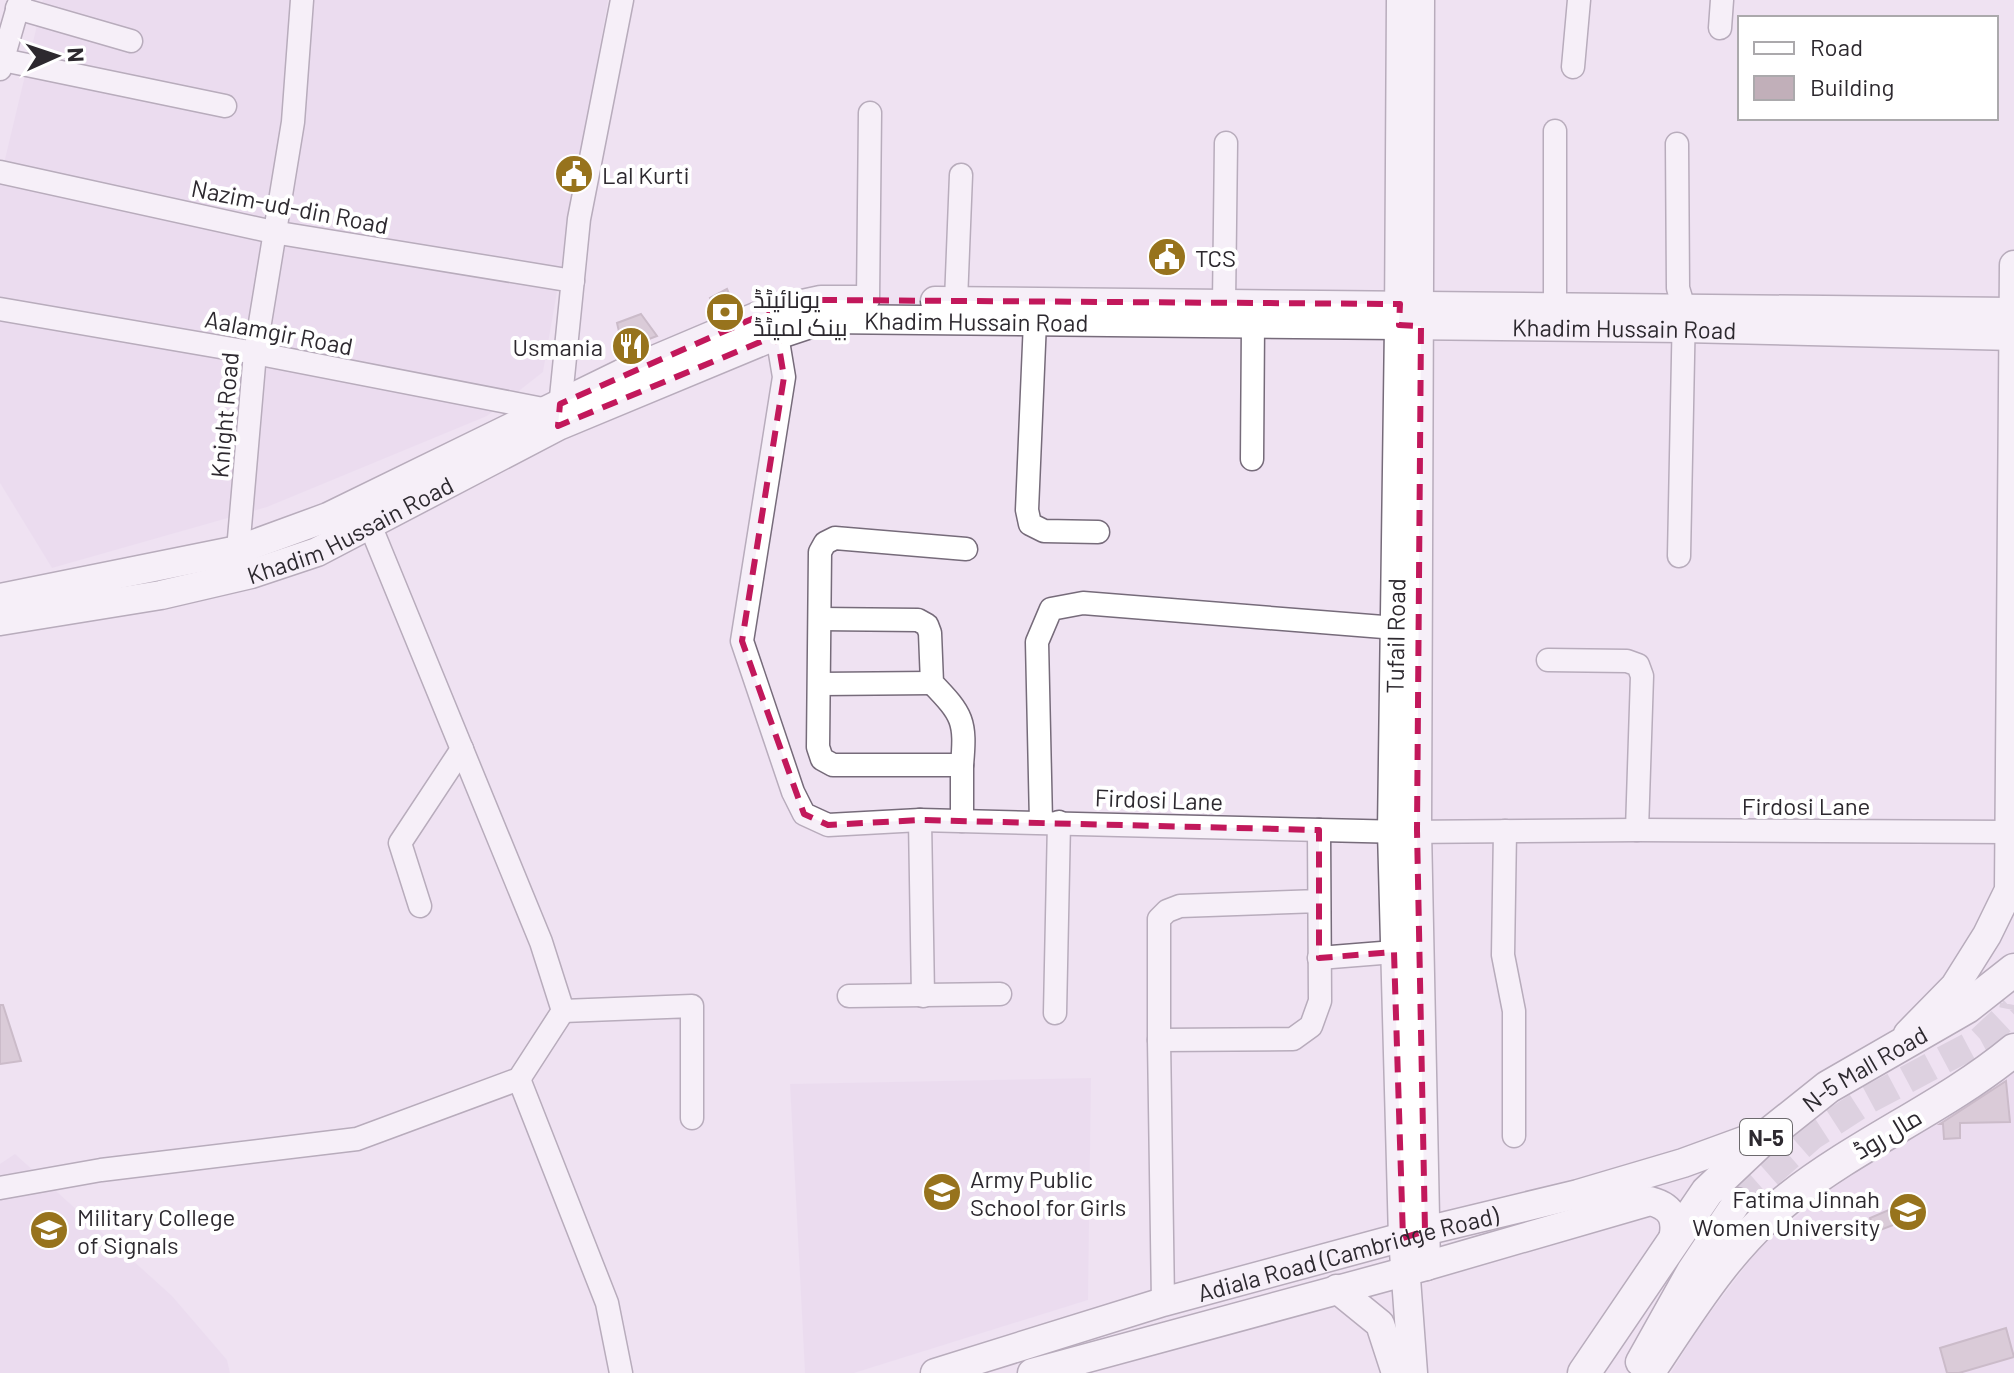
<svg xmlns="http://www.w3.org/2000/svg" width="2014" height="1373" viewBox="0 0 2014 1373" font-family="Barlow,Cairo,sans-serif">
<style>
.built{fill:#e7d6ec}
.building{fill:#c1afb9;stroke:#9f8d97;stroke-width:2}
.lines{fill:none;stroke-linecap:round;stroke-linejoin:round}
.major-tunnel{stroke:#c8bdcb;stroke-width:28;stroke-dasharray:28 14;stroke-linecap:butt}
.minor-casing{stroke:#766b7a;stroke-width:25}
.major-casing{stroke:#766b7a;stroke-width:31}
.highway-casing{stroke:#766b7a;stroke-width:35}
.minor{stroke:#fff;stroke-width:22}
.major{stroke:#fff;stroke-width:28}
.highway{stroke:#fff;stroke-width:32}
.marked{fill:none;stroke:#c2185b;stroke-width:6;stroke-dasharray:16 10;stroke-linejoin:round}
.labels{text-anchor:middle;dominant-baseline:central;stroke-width:8;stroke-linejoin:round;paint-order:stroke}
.shield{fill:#fff;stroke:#6c696d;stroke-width:2}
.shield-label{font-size:22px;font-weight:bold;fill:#2d292f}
.poi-label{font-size:24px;fill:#2d292f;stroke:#fff;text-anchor:start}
.street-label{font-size:24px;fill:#2d292f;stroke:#fff}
</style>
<rect width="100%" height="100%" fill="#efe2f2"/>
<g class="built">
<polygon points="43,0 608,0 543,372 487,416 267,507 52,568 0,483 0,180"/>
<polygon points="2014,1070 2014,1373 1671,1373 1697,1330 1760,1247 1831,1188 1986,1091"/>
<polygon points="1091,1078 1088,1300 854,1373 805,1373 790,1084"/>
<polygon points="15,1154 172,1296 227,1360 230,1373 0,1373 0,1164"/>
</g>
<g class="building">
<polygon points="727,289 735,307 717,315 710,298"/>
<polygon points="641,314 657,336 623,349 617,323"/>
<polygon points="0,1005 3,1005 21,1061 0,1064"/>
<polygon points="2006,1081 2010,1122 1960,1123 1960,1138 1944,1139 1943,1124 1940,1124"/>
<polygon points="1891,1209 1896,1224 1875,1232 1870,1218"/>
<polygon points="2006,1328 2014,1357 1959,1373 1947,1373 1940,1348"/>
</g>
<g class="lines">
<polyline class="major-tunnel" points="1737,1202 1812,1136 1866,1101 1981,1040 2013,1010 2014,1005"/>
<defs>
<g id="minor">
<polyline points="17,8 131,41"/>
<polyline points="1720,28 1722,0"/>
<polyline points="3,60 225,106"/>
<polyline points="1573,67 1579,0"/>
<polyline points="0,69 20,0"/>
<polyline points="1677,144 1678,288 1684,308 1679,556"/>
<polyline points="0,172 273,232 573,281"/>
<polyline points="868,300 870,113"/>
<polyline points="956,301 961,175"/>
<polyline points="1224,303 1226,143"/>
<polyline points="1555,306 1555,131"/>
<polyline points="0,309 255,353 548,410"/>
<polyline points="1035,321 1027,510 1030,524 1044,531 1098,532"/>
<polyline points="777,335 784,377 742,641 793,792 804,814 828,825 920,820 1403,832 1637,830 2009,832"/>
<polyline points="559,417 579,219 622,0"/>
<polyline points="1252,459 1253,324"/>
<polyline points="238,550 255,353 293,122 302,0"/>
<path d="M820 619 918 620 927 625 930 633 932 683C963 715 966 721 962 765"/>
<polyline points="1548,660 1627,661 1638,665 1642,676 1637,830"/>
<polyline points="820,684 932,683"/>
<polyline points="920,820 923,996"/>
<polyline points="962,821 962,765 833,765 822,759 818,747 820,552 825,543 835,538 966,549"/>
<polyline points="1041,822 1037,642 1051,609 1083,603 1396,628"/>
<polyline points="1319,830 1320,1001 1311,1026 1293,1039 1159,1040 1159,919 1167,911 1180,906 1319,901"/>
<polyline points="1505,831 1503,955 1514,1011 1514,1136"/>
<polyline points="420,906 400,843 462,749"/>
<polyline points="1319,958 1394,952"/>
<polyline points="849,996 1000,994"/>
<polyline points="563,1011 692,1006 692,1118"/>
<polyline points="1055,1013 1059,822"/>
<polyline points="1159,1040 1163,1302"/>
<polyline points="519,1079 607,1303 621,1373"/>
<polyline points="0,1188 101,1170 357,1139 519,1079 563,1011 541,942 370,525"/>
</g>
<g id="major">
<polyline points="1401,0 1399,325 1392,831 1403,1238 1413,1373"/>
<polyline points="1420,0 1417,830 1426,1266"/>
<polyline points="935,301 2012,312"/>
<polyline points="0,598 238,550 328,517 621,374 770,311 821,300 858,300"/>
<path id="s1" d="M0 621 161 595 251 574 317 552 558 426 777 335 825 319 1684 328 2014 336"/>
<polyline points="1908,1034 1955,986 1987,935 2009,890 2014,265"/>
<polyline points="1337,1289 1380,1324 1396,1373"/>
<polyline points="1640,1362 1691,1271 1737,1202"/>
<path id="s2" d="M935 1373 1163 1302 1425 1231 1578 1194 1683 1163 1746 1140 1764 1138"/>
<path d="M1032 1373 1426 1266 1650 1201C1674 1207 1678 1221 1672 1244"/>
</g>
<g id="highway">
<path id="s3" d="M1584 1373 1707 1192 1764 1138 1828 1087 1967 1007 2014 970"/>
<path d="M1648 1373C1690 1310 1729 1245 1789 1198 1860 1142 1945 1107 2014 1050"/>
</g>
</defs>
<use href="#minor" class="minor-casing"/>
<use href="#major" class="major-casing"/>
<use href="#highway" class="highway-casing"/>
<use href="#minor" class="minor"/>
<use href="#major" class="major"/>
<use href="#highway" class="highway"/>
</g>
<path d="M0 0H2014V1373H0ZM821 300 1400 304 1399 325 1421 326 1417 830 1425 1231 1403 1238 1394 952 1319 958V830L920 820 828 825 804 814 742 641 784 377 777 335 558 426 560 404 770 311Z" fill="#efe2f2" fill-opacity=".55" fill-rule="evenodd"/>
<path class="marked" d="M821 300 1400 304 1399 325 1421 326 1417 830 1425 1231 1403 1238 1394 952 1319 958V830L920 820 828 825 804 814 742 641 784 377 777 335 558 426 560 404 770 311Z"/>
<defs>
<symbol id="civic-disc" viewBox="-11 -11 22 22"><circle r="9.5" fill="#97731d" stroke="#fff"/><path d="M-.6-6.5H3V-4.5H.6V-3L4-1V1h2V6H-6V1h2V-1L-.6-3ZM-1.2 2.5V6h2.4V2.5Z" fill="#fff"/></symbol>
<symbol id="bank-disc" viewBox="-11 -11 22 22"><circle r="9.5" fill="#97731d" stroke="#fff"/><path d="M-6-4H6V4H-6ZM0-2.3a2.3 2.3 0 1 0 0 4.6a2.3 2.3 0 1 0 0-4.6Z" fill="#fff"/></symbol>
<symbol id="restaurant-disc" viewBox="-11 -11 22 22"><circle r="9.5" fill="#97731d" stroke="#fff"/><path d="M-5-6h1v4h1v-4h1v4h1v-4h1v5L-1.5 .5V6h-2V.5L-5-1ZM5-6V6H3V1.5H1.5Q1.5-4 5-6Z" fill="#fff"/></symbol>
<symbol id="school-disc" viewBox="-11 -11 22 22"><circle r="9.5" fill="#97731d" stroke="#fff"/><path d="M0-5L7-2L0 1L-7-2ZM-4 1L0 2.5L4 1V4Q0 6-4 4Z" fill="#fff"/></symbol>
<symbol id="university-disc" viewBox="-11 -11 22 22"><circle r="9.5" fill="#97731d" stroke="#fff"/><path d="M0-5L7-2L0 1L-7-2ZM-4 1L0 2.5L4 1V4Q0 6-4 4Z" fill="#fff"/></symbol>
</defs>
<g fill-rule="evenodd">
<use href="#civic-disc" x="552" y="152" width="44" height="44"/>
<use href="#civic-disc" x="1145" y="235" width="44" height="44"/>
<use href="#bank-disc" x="703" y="290" width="44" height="44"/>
<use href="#restaurant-disc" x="609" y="324" width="44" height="44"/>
<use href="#school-disc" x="920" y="1170" width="44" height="44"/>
<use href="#university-disc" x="1886" y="1190" width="44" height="44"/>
<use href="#university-disc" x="27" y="1208" width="44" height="44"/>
</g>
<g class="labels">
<rect class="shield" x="1740" y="1119" width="52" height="36" rx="6"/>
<g class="shield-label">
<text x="1766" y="1137">N-5</text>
</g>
<g class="poi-label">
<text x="602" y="174">Lal Kurti</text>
<text x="1195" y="257">TCS</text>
<text x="753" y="298">یونائیٹڈ<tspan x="753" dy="28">بینک لمیٹڈ</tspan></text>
<text x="603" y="346" text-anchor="end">Usmania</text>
<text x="970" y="1178">Army Public<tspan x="970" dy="28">School for Girls</tspan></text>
<text x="1880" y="1198" text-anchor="end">Fatima Jinnah<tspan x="1880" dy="28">Women University</tspan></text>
<text x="77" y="1216">Military College<tspan x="77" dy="28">of Signals</tspan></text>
</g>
<g class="street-label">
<text transform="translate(290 206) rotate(11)">Nazim-ud-din Road</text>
<text stroke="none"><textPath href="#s1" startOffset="1036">Khadim Hussain Road</textPath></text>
<text stroke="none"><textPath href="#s1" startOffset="1684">Khadim Hussain Road</textPath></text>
<text transform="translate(279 332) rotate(11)">Aalamgir Road</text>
<text transform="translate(224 415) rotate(-85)">Knight Road</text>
<text stroke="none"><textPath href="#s1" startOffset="364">Khadim Hussain Road</textPath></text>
<text transform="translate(1395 636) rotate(-89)">Tufail Road</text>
<text transform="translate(1159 799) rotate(2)">Firdosi Lane</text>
<text x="1806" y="805">Firdosi Lane</text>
<text stroke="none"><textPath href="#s3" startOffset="420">N-5 Mall Road</textPath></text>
<text transform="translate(1887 1133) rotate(-31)">مال روڈ</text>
<text stroke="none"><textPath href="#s2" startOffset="430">Adiala Road (Cambridge Road)</textPath></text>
</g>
</g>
<rect x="1738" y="16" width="260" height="104" fill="#ffffff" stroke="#aba9ac" stroke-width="2"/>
<rect x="1754" y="42" width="40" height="12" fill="#ffffff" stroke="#aba9ac" stroke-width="2"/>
<text x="1810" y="56" font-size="24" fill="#2d292f">Road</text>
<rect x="1754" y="76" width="40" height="24" fill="#c1afb9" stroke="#aba9ac" stroke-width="2"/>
<text x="1810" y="96" font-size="24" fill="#2d292f">Building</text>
<g transform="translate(56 56) rotate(87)" stroke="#ffffff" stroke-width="6" paint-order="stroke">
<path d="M0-6L14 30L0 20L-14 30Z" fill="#2d292f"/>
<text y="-12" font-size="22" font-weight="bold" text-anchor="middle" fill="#2d292f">N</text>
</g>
</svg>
